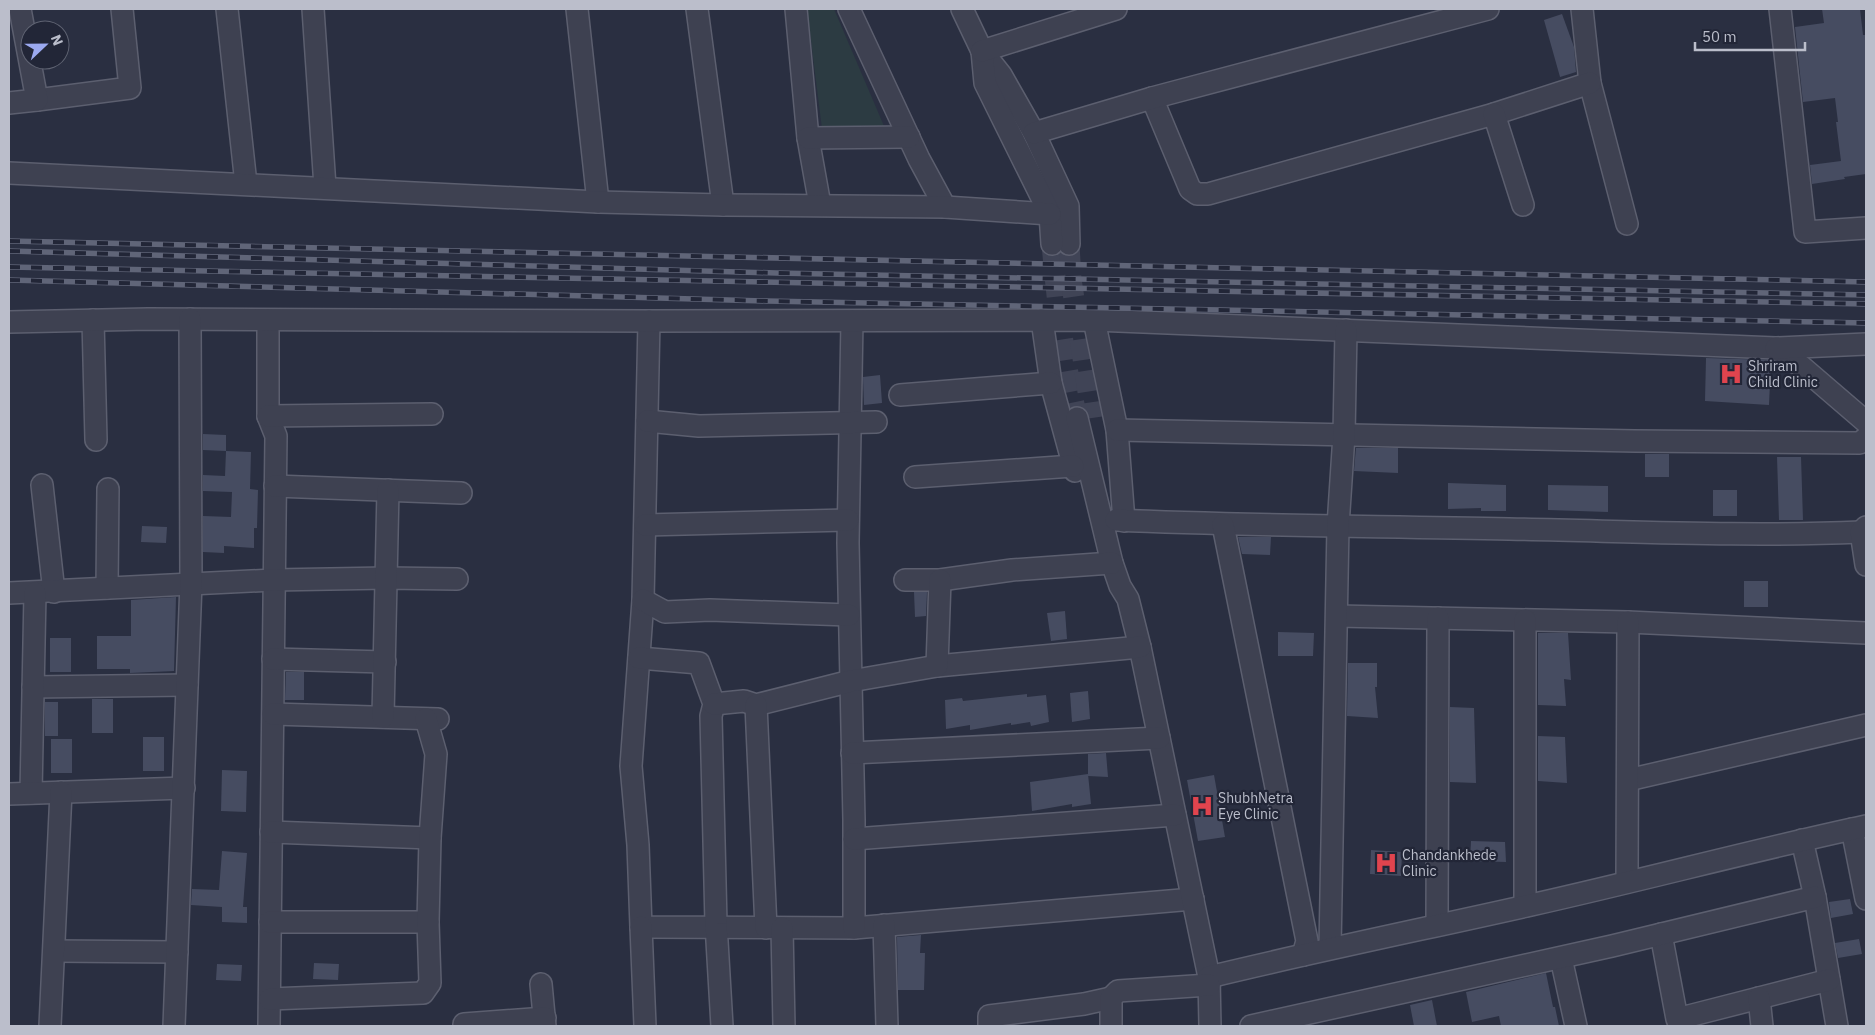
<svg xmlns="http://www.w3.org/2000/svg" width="1875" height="1035" viewBox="0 0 1875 1035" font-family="'IBM Plex Sans',sans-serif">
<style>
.green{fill:#2c3b42}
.building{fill:#464c61}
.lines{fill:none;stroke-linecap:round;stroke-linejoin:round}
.minor-tunnel{stroke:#404456;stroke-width:21;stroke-dasharray:21 11;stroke-linecap:butt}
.minor-casing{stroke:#5c5f6f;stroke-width:24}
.minor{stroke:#3e4151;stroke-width:21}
.rail-casing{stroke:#606578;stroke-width:5.5}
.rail{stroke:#222637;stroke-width:4;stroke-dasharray:11;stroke-linecap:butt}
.labels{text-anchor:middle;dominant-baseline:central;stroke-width:4.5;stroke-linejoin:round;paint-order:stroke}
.poi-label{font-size:14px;fill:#bbbecb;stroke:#222637;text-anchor:start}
</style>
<rect width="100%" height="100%" fill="#2a2f41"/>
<polygon class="green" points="807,9 834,9 884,126 822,129"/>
<g class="building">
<polygon points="1822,9 1860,9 1863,35 1866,35 1866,174 1844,177 1845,179 1812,184 1810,165 1841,161 1836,122 1838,122 1835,98 1803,102 1795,27 1824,23"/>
<polygon points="1562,14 1574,47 1576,72 1560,77 1544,20"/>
<polygon points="1706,358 1771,360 1769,405 1705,401"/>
<polygon points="880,375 882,403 864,405 863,377"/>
<polygon points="203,434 226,435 226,451 203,450"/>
<polygon points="1356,448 1398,448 1398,473 1354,471"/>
<polygon points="226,451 251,452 250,489 258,490 257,528 254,528 254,548 224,546 224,553 203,552 203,516 231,517 232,492 203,491 203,475 225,476"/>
<rect x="1645" y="454" width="24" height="23"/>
<polygon points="1777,457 1801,457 1803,520 1779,520"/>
<polygon points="1448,483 1506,485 1506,511 1481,511 1481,508 1448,509"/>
<polygon points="1548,485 1608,486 1608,512 1548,510"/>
<rect x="1713" y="490" width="24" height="26"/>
<polygon points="142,526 167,527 166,543 141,542"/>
<polygon points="1238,537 1271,537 1270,555 1242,554"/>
<rect x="1744" y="581" width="24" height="26"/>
<polygon points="914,592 927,592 926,616 915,617"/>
<polygon points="176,597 174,671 130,673 130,669 97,669 97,636 131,636 131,600"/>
<polygon points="1065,611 1067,639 1051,641 1047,613"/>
<polygon points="1278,632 1314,633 1313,656 1278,656"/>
<polygon points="1538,633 1568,633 1571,680 1564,679 1566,706 1538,705"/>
<rect x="50" y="638" width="21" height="34"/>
<polygon points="1348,663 1377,663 1377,687 1375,687 1378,718 1347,716"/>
<polygon points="286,672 304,672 304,700 285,700"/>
<polygon points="1088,691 1090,719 1072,722 1070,693"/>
<polygon points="1027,694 1027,697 1046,695 1049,722 1031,726 1030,722 1011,725 1011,723 970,730 970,725 946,729 945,700 962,698 963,701"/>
<rect x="92" y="699" width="21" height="34"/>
<rect x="45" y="702" width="13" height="34"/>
<polygon points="1450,707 1474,708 1476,783 1450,782"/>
<polygon points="1538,736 1565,737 1567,783 1538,781"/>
<rect x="143" y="737" width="21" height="34"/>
<rect x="51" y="739" width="21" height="34"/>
<polygon points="1106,753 1108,777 1088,776 1088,754"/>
<polygon points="222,770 247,771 246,812 221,811"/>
<polygon points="1088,774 1091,804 1072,807 1072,804 1032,811 1030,782"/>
<polygon points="1214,775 1225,837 1198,841 1187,780"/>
<polygon points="1471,841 1505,842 1506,862 1470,861"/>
<polygon points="1371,850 1402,852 1401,876 1370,874"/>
<polygon points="222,851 247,853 243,907 247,907 247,923 222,922 222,907 191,905 192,889 219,890"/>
<polygon points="1850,899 1853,914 1831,918 1829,902"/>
<polygon points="921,935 920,953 925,953 924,990 898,990 897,937"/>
<polygon points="1859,939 1862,954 1838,958 1835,943"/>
<polygon points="314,963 339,964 338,980 313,979"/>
<polygon points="217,964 242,965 241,981 216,980"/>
<polygon points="1546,973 1553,1007 1555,1007 1559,1026 1501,1026 1499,1016 1472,1022 1466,992"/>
<polygon points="1432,1000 1437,1026 1414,1026 1410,1005"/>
</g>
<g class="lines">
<g class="minor-tunnel">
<path d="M1052 244C1057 302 1064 361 1077 418"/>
<polyline points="1069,244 1071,279 1092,418"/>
</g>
<defs>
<g id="minor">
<polyline points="227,9 246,184"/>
<polyline points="313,9 325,187"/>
<polyline points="577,9 598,202"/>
<polyline points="697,9 723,205"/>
<polyline points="796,9 808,138 820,205"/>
<polyline points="849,9 919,159 945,207"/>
<polyline points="962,9 982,51 1001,75 1034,133 1068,206 1069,244"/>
<polyline points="1582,9 1590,83 1627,224"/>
<polyline points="1780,9 1805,232 1866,228"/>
<polyline points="982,51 985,83 1050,214 1052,244"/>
<polyline points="982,51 1116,9"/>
<polyline points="1152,98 1190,189 1197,194 1208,194 1494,114 1590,83"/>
<polyline points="37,100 130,88 122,9"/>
<polyline points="9,103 37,100 20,9"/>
<polyline points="1494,114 1523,205"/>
<polyline points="1034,133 1152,98 1488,9"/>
<polyline points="808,138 909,137"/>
<polyline points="9,173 598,202 723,205 945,207 1050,214"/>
<polyline points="93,320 96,440"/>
<polyline points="268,320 268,416 276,436 269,1026"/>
<polyline points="1042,320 1051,383 1075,471"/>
<polyline points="1094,320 1117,430 1124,521"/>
<polyline points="649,321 643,600 631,766 638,845 641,927 854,928 1193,899"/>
<polyline points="852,321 848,543 854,820 854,928"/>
<polyline points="9,322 148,319 649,321 1094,320 1776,348 1802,367 1866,422"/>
<polyline points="1776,348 1866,344"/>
<polyline points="900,395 1051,383"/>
<polyline points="268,416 432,414"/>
<polyline points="1077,418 1112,563 1120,586 1128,599 1140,647 1209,977 1210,1026"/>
<polyline points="647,421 699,426 876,422"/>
<polyline points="1117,430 1635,441 1860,443 1866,438"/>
<polyline points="915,477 1073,466"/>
<polyline points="42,485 54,592"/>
<polyline points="275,486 461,493"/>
<path d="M1116 520C1247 526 1378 526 1509 529 1626 531 1744 537 1861 532"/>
<polyline points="645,525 848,520"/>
<polyline points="1223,525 1307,941 1303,955"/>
<polyline points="1866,527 1861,532 1866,565"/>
<polyline points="905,580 940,580 1012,570 1112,563"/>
<polyline points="107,588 108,489"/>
<polyline points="9,593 273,580 387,578 457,579"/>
<polyline points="643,600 665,612 710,610 849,615"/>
<polyline points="1337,616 1628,622 1866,633"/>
<polyline points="639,658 699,663 714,704 711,716 716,924 722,1026"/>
<polyline points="273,659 385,662"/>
<polyline points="937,666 1140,647"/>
<polyline points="33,687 187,685"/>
<polyline points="714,704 744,701 756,705 851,681 937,666 940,580"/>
<polyline points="756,705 766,928"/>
<polyline points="273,714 438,719"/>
<polyline points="383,717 388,490"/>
<polyline points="852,753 1159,738"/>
<polyline points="1628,780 1866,725"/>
<polyline points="31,793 35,593"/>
<polyline points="9,794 184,788"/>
<polyline points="1852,829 1866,899"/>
<polyline points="271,832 430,838"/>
<polyline points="854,839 1175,815"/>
<polyline points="1802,840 1815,897 1837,1026"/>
<polyline points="1627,882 1628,622"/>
<polyline points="1525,906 1525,620"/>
<polyline points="270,922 428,922"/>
<polyline points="884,925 887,1026"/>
<polyline points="1437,925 1438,618"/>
<polyline points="641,927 645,1026"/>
<polyline points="782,928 784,1026"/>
<polyline points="1661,934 1677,1019 1829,980"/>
<polyline points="1330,948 1338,526 1344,435 1346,330"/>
<polyline points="54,951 177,952"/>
<polyline points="1561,958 1576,1026"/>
<path d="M1209 977C1316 951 1424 929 1531 905 1643 880 1754 850 1866 826"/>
<polyline points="541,984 545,1026"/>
<polyline points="1759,998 1762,1026"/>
<polyline points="270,999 423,993 430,983 428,922 430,838 436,754 426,719"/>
<polyline points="464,1024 545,1018"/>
<polyline points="50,1026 61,792"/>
<polyline points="174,1026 191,583 190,319"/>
<polyline points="989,1026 989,1016 1084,1004 1111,998"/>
<polyline points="1111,1026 1111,998 1118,991 1209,985"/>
<polyline points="1251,1026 1612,946 1815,897"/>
</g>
</defs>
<use href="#minor" class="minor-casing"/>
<use href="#minor" class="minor"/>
<defs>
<g id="rail">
<polyline points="9,241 1866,282"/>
<polyline points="9,251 776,273 1866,295"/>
<polyline points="9,267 1866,304"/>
<polyline points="9,280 767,301 1866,323"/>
</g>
</defs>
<use href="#rail" class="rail-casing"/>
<use href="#rail" class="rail"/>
</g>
<defs>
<symbol id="hospital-bare" viewBox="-9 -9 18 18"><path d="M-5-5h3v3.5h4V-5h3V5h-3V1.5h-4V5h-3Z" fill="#e0444e" stroke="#222637" stroke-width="2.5" paint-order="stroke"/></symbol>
</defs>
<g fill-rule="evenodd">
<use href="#hospital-bare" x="1715" y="358" width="32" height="32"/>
<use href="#hospital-bare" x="1186" y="790" width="32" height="32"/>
<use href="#hospital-bare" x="1370" y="847" width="32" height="32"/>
</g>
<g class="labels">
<g class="poi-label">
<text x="1748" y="366">Shriram<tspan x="1748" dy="16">Child Clinic</tspan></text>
<text x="1218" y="798">ShubhNetra<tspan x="1218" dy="16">Eye Clinic</tspan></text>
<text x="1402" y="855">Chandankhede<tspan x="1402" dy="16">Clinic</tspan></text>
</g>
</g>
<rect width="1875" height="1035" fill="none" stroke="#bbbecb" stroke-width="20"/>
<g transform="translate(45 45) rotate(68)"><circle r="24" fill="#222637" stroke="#5f6372"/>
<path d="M0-4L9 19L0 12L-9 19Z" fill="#9ba9f0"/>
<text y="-8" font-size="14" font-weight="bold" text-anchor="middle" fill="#bbbecb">N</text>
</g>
<path d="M1695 42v8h110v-8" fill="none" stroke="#bbbecb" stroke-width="2.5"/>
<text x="1702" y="42" font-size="15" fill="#bbbecb" stroke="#222637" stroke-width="4" paint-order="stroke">50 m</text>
</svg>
